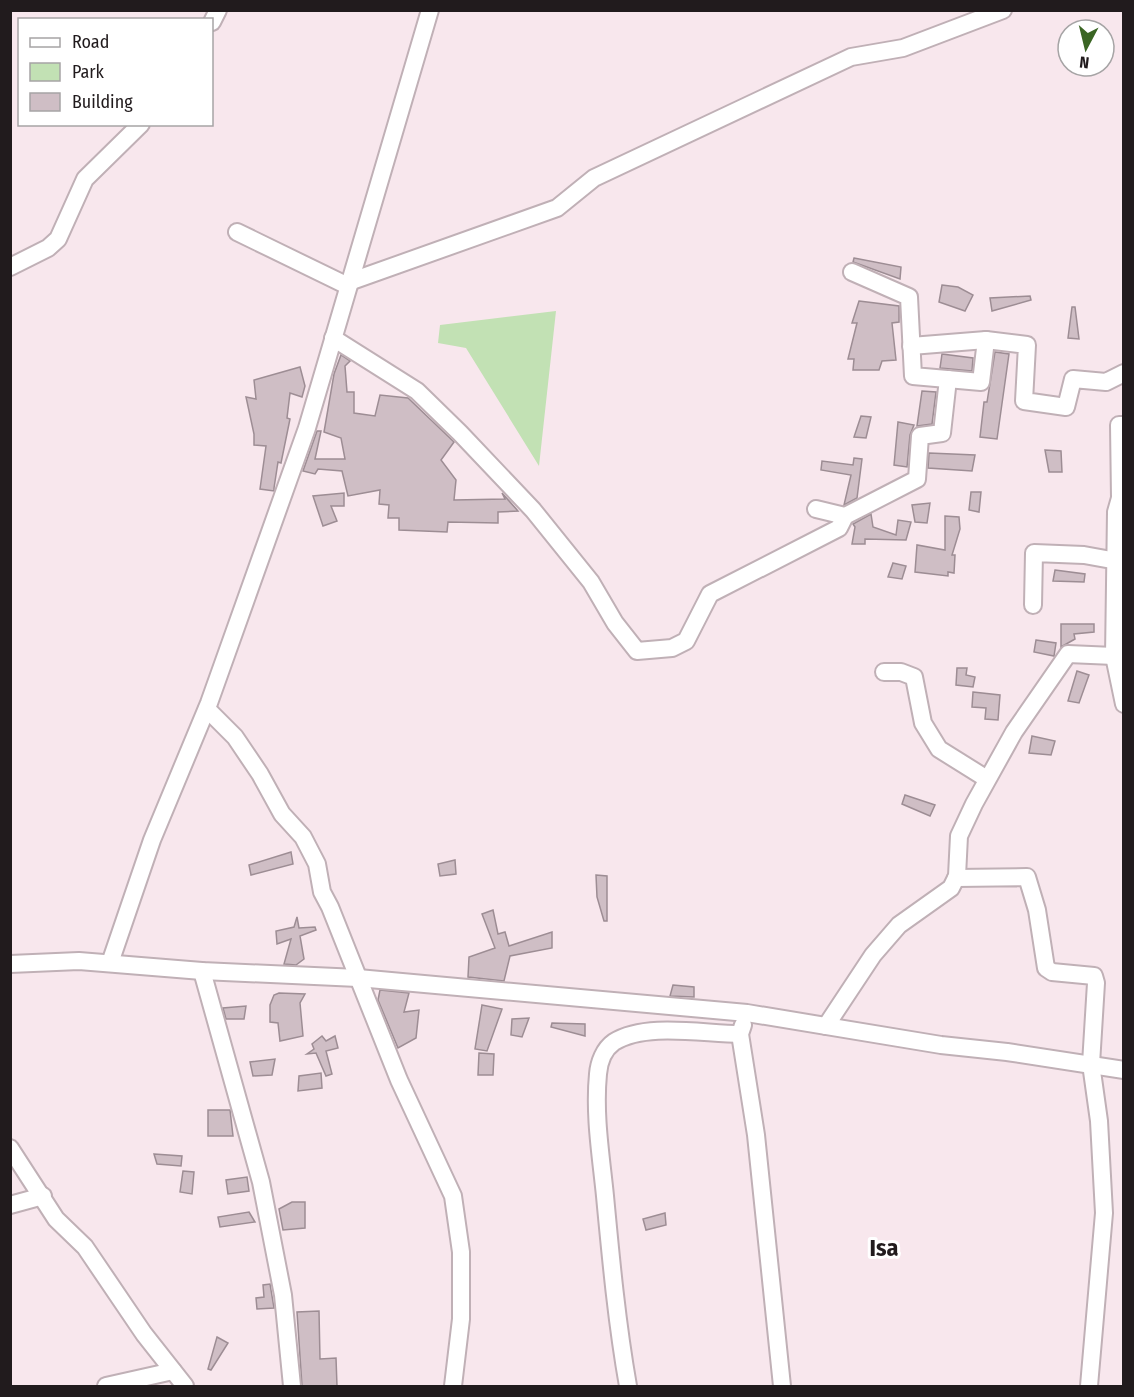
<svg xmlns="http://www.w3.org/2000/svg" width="1134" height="1397" viewBox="0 0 1134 1397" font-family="'Fira Sans Condensed',sans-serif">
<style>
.green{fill:#c2e1b4}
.building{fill:#cfbec5;stroke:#9d8d94;stroke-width:1.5}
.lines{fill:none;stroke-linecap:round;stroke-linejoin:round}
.minor-casing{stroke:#c0b0b6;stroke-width:20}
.minor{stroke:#fff;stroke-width:16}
.labels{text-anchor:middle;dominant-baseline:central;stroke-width:6;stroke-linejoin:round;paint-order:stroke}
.district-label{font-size:24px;font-weight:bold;fill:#211b1d;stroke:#fff}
</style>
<rect width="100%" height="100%" fill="#f8e7ed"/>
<polygon class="green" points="556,311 539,466 466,348 438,343 440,325"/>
<g class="building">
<polygon points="854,258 901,267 900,279 853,262"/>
<polygon points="942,285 958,287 973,295 965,311 939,302"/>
<polygon points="1030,296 1031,300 992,311 990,298"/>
<polygon points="859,301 899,306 899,322 892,323 896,360 882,361 879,370 853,370 854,359 848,359 857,323 852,323"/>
<polygon points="1072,307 1075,307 1079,339 1068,338"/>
<polygon points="995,352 1009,354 997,439 980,437 984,402 987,402"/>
<polygon points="942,354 973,358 972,371 940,368"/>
<polygon points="341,355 350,361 345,366 347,392 354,392 354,413 375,416 380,395 408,398 454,442 441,460 456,480 454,500 505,499 502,493 518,511 498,512 498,523 448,522 447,532 399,530 399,518 388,518 389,505 379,504 380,490 348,496 342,471 318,469 315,474 303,471 317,431 321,431 315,459 345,459 341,438 324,432 334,374"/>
<polygon points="300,367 305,386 302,397 290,393 287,418 290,419 281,463 278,462 274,488 274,491 260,489 266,446 254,445 254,434 246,397 256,399 254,380"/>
<polygon points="922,391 936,392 932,424 917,426"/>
<polygon points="861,416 871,417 866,438 854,437"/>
<polygon points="898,422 914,425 910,435 907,467 894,465"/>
<polygon points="1045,450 1061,451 1062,472 1049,472"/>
<polygon points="929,453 975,455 972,471 928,468"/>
<polygon points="854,458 862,459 857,498 844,505 851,475 821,470 822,461 853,465"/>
<polygon points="971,492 981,492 979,512 969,510"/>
<polygon points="344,493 344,506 331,506 337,521 323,526 313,496"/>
<polygon points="930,503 927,523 915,522 912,505"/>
<polygon points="871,514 873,527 896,535 898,520 911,522 906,540 865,539 865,544 852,544 855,527 853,524"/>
<polygon points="945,516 959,517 960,529 952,555 955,555 954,573 948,572 948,576 915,572 917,545 945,550"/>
<polygon points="893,563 906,566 902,579 888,577"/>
<polygon points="1055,570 1085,574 1084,582 1053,581"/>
<polygon points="1061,624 1094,624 1094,632 1074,634 1075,639 1061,647"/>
<polygon points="1036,640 1056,643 1054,656 1034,652"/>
<polygon points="957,668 967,668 966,675 975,677 973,687 956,685"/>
<polygon points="1077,671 1089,675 1079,703 1068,701"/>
<polygon points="973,692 1000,695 998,720 985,719 986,708 972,707"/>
<polygon points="1032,736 1055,741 1051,755 1029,753"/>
<polygon points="905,795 935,805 930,816 902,804"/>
<polygon points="291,852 293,864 251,875 249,865"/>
<polygon points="455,860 456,874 440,876 438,864"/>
<polygon points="596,875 607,876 607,921 604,921 597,897"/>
<polygon points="493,910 498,934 505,932 509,946 552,932 552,948 510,956 504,981 468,977 469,957 495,948 482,914"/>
<polygon points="297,917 299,928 315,927 316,930 300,936 304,959 296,965 284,964 291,939 277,944 276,931 294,927"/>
<polygon points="673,985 694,987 694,997 670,996"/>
<polygon points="380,990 409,993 404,1012 419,1010 416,1038 398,1048 378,1000"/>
<polygon points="279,993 305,994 300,1003 303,1036 280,1041 278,1023 270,1022 270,1005 274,995"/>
<polygon points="482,1005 502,1009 487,1051 475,1049"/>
<polygon points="246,1006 244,1019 226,1019 223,1008"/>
<polygon points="529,1018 522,1037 511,1035 512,1019"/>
<polygon points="552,1023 585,1024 585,1036 551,1027"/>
<polygon points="322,1036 326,1041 335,1036 338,1048 326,1051 332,1074 326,1076 316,1053 307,1054 314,1049 312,1044"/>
<polygon points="479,1053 494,1054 493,1075 478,1075"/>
<polygon points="275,1059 272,1075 253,1076 250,1062"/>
<polygon points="321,1073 322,1088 298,1091 299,1076"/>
<polygon points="208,1110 230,1110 233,1136 208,1136"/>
<polygon points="154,1154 182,1156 181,1166 157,1164"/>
<polygon points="183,1171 194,1172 192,1194 180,1192"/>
<polygon points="247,1177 249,1191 228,1194 226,1180"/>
<polygon points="292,1202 305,1202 305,1228 283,1230 279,1209"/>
<polygon points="249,1212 255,1222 220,1227 218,1217"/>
<polygon points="665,1213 666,1225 646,1230 643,1219"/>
<polygon points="270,1284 274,1308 257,1309 256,1298 264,1297 263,1285"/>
<polygon points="319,1311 320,1359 336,1358 337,1386 302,1386 297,1312"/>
<polygon points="217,1337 228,1343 211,1370 208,1369"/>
</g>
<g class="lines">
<defs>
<g id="minor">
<polyline points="212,22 218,10"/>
<polyline points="237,232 348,286"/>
<polyline points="10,267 48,248 58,239 85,179 141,124"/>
<polyline points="852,272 909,297 913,376 981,382 986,340 1027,345 1024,401 1066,407 1073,379 1106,382 1124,373"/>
<polyline points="349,282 557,208 594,178 851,57 903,48 1003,10"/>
<polyline points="333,338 417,391 460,433 533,510 591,582 615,623 637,651 672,648 686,641 710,594 839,528 845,516"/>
<polyline points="911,346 986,340"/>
<polyline points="1124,425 1119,425 1120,498 1116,512 1114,656 1124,704"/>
<polyline points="816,509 845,516 917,479 920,436 942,433 948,379"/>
<polyline points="1033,605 1034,553 1084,555 1117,561"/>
<polyline points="884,672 901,672 914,677 923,723 939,749 987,779"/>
<polyline points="207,709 235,737 260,774 282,814 303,837 317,864 322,892 330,907 399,1080 453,1196 461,1252 461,1319 453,1386"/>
<polyline points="956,878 1027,877 1037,910 1046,968 1052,972 1094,976 1096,983 1091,1064 1099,1121 1104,1213 1089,1386"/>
<polyline points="110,963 152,840 209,703 307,428 430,10"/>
<polyline points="10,964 79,961 202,971 358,978 747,1013 941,1045 1007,1052 1124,1070"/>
<polyline points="202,971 261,1182 283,1295 292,1386"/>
<polyline points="743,1025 740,1034 756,1135 782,1386"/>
<polyline points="826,1026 873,955 899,925 951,888 957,876 959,836 974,804 1014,732 1068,654 1114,656"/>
<polyline points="10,1148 56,1219 85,1247 144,1334 185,1386"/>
<polyline points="10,1205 43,1196"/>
<polyline points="106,1386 173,1371"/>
<path d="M628 1386C617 1324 611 1260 605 1196 601 1156 594 1115 598 1074 599 1062 604 1049 614 1042 646 1022 704 1034 740 1034"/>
</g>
</defs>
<use href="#minor" class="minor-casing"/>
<use href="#minor" class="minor"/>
</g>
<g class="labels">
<g class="district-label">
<text x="884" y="1248">Isa</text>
</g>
</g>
<rect width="1134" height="1397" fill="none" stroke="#211b1d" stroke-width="24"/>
<rect x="18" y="18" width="195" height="108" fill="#ffffff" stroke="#a6a4a5" stroke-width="1.5"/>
<rect x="30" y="38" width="30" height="9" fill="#ffffff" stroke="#a6a4a5" stroke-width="1.5"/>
<text x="72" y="48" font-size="18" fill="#211b1d">Road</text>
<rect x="30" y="63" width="30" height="18" fill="#c2e1b4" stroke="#a6a4a5" stroke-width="1.5"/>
<text x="72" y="78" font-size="18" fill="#211b1d">Park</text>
<rect x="30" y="93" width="30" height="18" fill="#cfbec5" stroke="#a6a4a5" stroke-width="1.5"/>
<text x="72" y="108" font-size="18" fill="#211b1d">Building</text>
<g transform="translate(1086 48) rotate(187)"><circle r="28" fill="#ffffff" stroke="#a6a4a5" stroke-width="1.5"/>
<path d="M0-4.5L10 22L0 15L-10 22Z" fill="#3a6523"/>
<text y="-9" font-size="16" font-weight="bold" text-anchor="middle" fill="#211b1d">N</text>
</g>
</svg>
